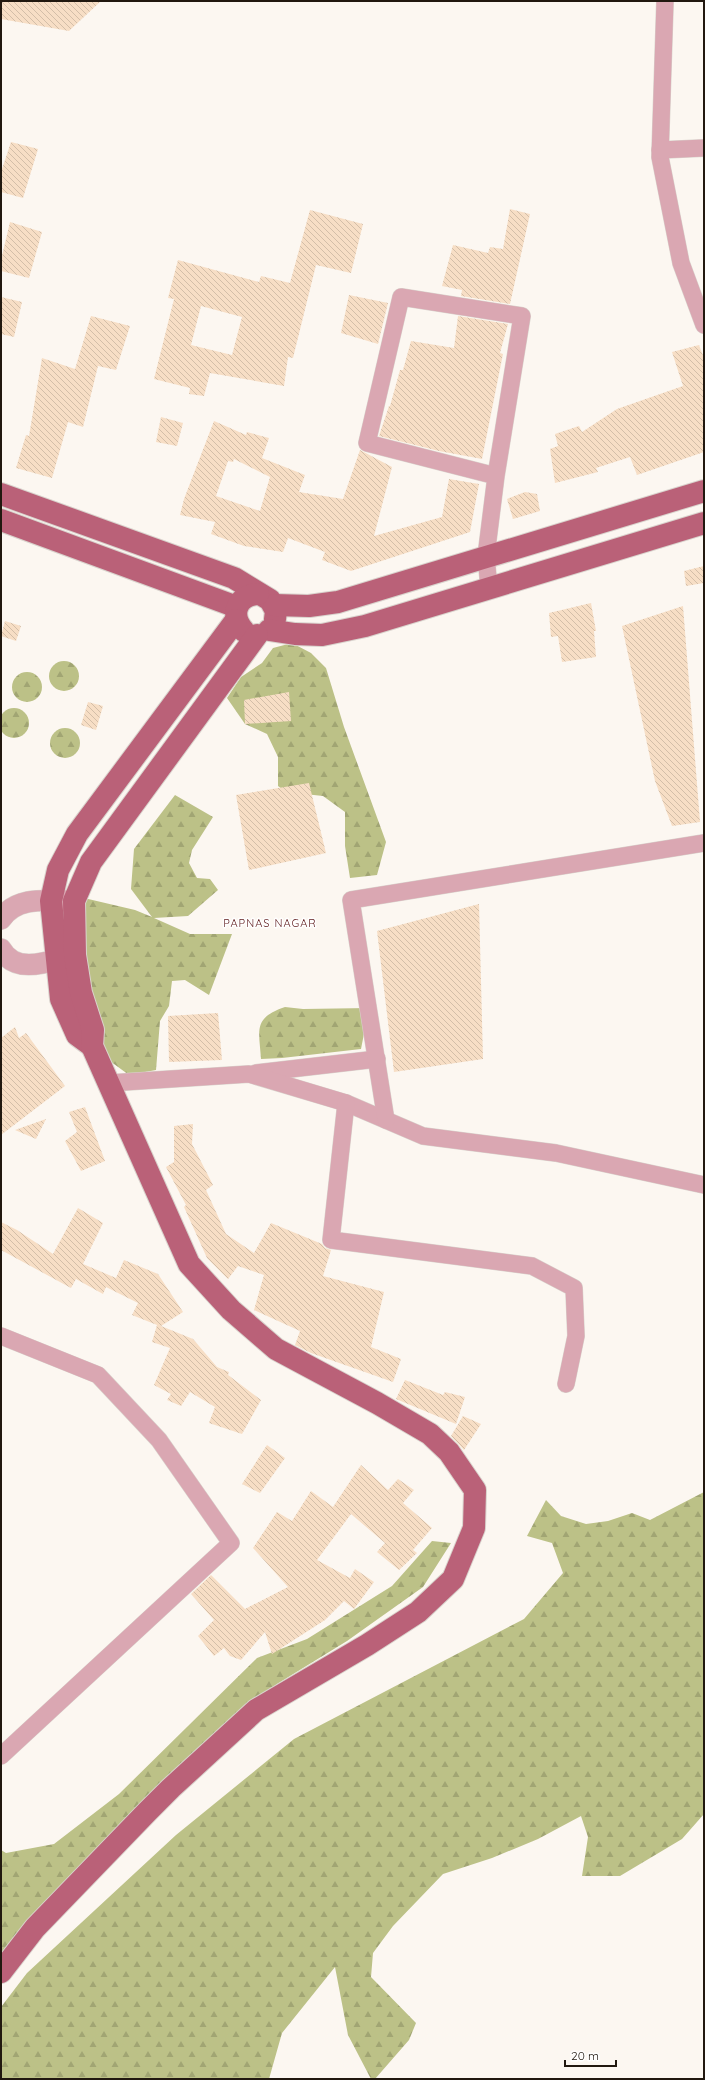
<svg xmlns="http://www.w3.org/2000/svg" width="705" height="2080" viewBox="0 0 705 2080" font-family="Quicksand,sans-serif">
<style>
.forest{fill:url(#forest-firs)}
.building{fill:url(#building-back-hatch);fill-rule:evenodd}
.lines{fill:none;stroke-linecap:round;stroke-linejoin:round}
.minor-casing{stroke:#d9d3cd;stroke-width:18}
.tertiary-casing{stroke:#d9d3cd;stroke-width:22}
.primary-casing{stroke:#d9d3cd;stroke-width:24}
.minor{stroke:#daa7b2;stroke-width:17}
.tertiary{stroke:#daa7b2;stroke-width:21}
.primary{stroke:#ba6178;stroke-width:22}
.labels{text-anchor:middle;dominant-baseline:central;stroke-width:3;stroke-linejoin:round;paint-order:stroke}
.neighbourhood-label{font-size:11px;letter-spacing:1px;fill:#5c1718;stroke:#fff}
</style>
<defs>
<pattern id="forest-firs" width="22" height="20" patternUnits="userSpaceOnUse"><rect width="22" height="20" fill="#bcc187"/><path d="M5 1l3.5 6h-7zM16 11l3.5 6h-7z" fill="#a1a573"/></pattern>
<pattern id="building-back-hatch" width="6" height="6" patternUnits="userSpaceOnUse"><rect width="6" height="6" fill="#f7dec5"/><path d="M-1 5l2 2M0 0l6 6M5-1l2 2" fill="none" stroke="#d3bea8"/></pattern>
</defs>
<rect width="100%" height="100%" fill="#fcf7f1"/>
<g class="forest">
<polygon points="292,643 311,653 326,668 344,727 386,842 377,875 350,878 345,846 345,812 323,796 286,792 278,786 278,757 267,734 245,724 227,698 241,677 262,663 273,648"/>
<circle cx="64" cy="676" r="15"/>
<circle cx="27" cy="687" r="15"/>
<circle cx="14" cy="723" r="15"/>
<circle cx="65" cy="743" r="15"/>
<polygon points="175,795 213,817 192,850 189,863 197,878 210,879 218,890 188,916 154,918 190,934 232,934 209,995 185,980 172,981 169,1006 160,1021 156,1070 129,1075 99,1053 77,952 84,898 135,910 152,917 131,889 134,849"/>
<path d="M285 1007 303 1009 369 1008 361 1049 282 1058 261 1059C259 1029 253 1018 285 1007Z"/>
<polygon points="704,1492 704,1814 682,1839 620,1876 582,1876 588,1837 581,1816 538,1839 492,1858 443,1874 393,1926 373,1953 371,1977 416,2023 409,2040 375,2079 371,2079 348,2035 335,1967 282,2033 269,2079 1,2079 1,2007 27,1973 176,1835 294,1739 524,1619 563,1573 552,1543 527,1536 546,1500 561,1516 586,1524 608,1521 632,1513 650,1520"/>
<polygon points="432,1541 451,1543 423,1587 347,1641 277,1684 240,1716 1,1956 1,1850 6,1853 54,1844 119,1794 257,1658 307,1639 392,1586"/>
</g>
<g class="building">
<polygon points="1,1 101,1 69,31 1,19"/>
<polygon points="11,142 38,149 23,198 1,192 1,172"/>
<polygon points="510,209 530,214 510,304 461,296 462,290 442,286 453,245 488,253 490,247 503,249"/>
<path d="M310 210 363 224 351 273 316 265 293 358 288 357 284 386 210 373 204 396 189 394 190 388 154 379 174 299 168 298 178 260 259 282 261 276 290 283ZM201 306 242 317 232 355 191 345Z"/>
<polygon points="10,222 42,232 29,278 1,271 1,260"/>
<polygon points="349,295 388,303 378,344 341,333"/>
<polygon points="1,297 22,302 14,337 1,334"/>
<polygon points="91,316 130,326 116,370 98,366 83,427 68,422 52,478 16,468 26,435 29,436 42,358 75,369"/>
<polygon points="458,316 508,324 500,353 503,354 482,459 439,451 379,436 389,406 390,406 400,370 403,370 411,341 454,348"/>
<polygon points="699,345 704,358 704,452 637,475 630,457 596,468 598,472 555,483 550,449 558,446 555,434 579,426 582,432 617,409 683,386 672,352"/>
<polygon points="161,417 183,423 177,446 156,442"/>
<path d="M214 421 246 435 247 432 269 438 262 458 305 475 299 492 343 499 360 450 392 467 374 536 442 517 449 479 479 484 470 532 351 571 322 560 325 552 288 538 283 552 244 546 211 534 215 522 180 515 184 499ZM234 459 270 477 260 511 216 496 228 461 233 462Z"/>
<polygon points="525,492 537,494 540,511 513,519 507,499"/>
<polygon points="704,566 704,583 686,586 684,571"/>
<polygon points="591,603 596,631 594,631 596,657 562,662 558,636 551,637 549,613"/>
<polygon points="683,606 700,822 672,826 655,781 622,626"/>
<polygon points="5,621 21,626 16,641 1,636"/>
<polygon points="289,692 291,721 245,724 244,700"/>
<polygon points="88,702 103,706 96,730 81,725"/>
<polygon points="309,783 326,853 249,870 236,795"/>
<polygon points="479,904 483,1059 394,1072 377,931"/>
<polygon points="218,1013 222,1060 169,1062 168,1016"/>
<polygon points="15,1027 19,1038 26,1033 65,1086 1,1135 1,1038"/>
<polygon points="85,1107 105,1161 81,1171 65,1141 77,1132 69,1112"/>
<polygon points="46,1119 36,1139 15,1130"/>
<polygon points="193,1124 192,1144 213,1185 206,1190 226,1234 254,1253 271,1223 322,1244 325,1248 331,1250 323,1276 384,1292 371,1347 401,1359 393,1382 311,1353 295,1345 300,1331 254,1310 264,1275 238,1266 228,1279 207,1258 184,1207 186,1205 166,1167 174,1162 174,1126"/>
<polygon points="78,1208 103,1223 83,1264 116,1278 124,1260 158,1274 183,1312 161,1326 193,1339 217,1367 229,1372 228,1375 261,1400 242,1434 209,1423 215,1407 190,1392 181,1406 167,1400 171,1394 154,1385 170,1348 152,1342 157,1325 132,1315 138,1303 106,1287 103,1294 76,1279 71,1288 1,1250 1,1222 17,1230 53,1254"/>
<polygon points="405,1380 443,1395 445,1392 465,1397 456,1424 396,1399"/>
<polygon points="463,1416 481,1424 464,1450 451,1436"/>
<polygon points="267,1445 285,1458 260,1493 242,1484"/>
<polygon points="361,1465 388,1490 398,1479 414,1490 403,1503 432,1528 413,1550 417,1553 399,1570 377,1552 385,1543 351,1514 317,1560 350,1578 355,1569 374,1582 354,1609 344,1601 325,1620 272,1654 265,1632 241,1660 230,1656 224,1648 214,1656 198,1636 214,1620 191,1594 211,1575 245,1609 288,1587 253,1548 277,1512 292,1521 311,1491 333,1507"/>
</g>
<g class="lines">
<defs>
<g id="minor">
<polyline points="665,1 660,157 681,263 704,325"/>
<polyline points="660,150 704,148"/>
<polyline points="489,588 486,556 496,476 522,316 401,297 367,443 496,476"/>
<polyline points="256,1073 377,1059"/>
<polyline points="109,1083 249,1074 346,1103 423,1136 556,1153 704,1185"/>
<polyline points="346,1103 331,1240 532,1266 574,1288 576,1336 566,1384"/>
<polyline points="386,1120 351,900 704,843"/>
<polyline points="1,1336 98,1375 159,1440 231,1543 1,1756"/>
</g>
<g id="tertiary">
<path d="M1 919C17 895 49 901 74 901"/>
<path d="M1 949C16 976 50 961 73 955"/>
</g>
<g id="primary">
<polyline points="1,494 234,578 270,600 276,611 275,619"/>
<polyline points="1,520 237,607"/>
<polyline points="274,605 309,606 338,602 704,491"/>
<polyline points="269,630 295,634 322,635 365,626 704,523"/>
<path d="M244 631C229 615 237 595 258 594"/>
<polyline points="92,1046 77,1035 61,999 51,901 58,870 77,834 236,620"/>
<polyline points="1,1972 35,1928 147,1812 171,1788 256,1710 367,1645 418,1612 453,1579 474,1528 475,1490 449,1452 430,1434 377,1403 276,1349 231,1310 189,1264 92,1046 93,1030 81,993 75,955 74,901 91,862 257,635"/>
</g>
</defs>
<use href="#minor" class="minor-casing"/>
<use href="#tertiary" class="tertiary-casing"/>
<use href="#primary" class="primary-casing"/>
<use href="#minor" class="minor"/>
<use href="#tertiary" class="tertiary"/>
<use href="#primary" class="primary"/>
</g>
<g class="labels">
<g class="neighbourhood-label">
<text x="270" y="923">PAPNAS NAGAR</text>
</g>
</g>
<rect width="705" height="2080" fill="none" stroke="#21180f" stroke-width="4"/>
<path d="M565 2060v6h51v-6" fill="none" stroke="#21180f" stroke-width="2"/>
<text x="571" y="2060" font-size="12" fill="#21180f" stroke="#ffffff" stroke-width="3" paint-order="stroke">20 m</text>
</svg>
